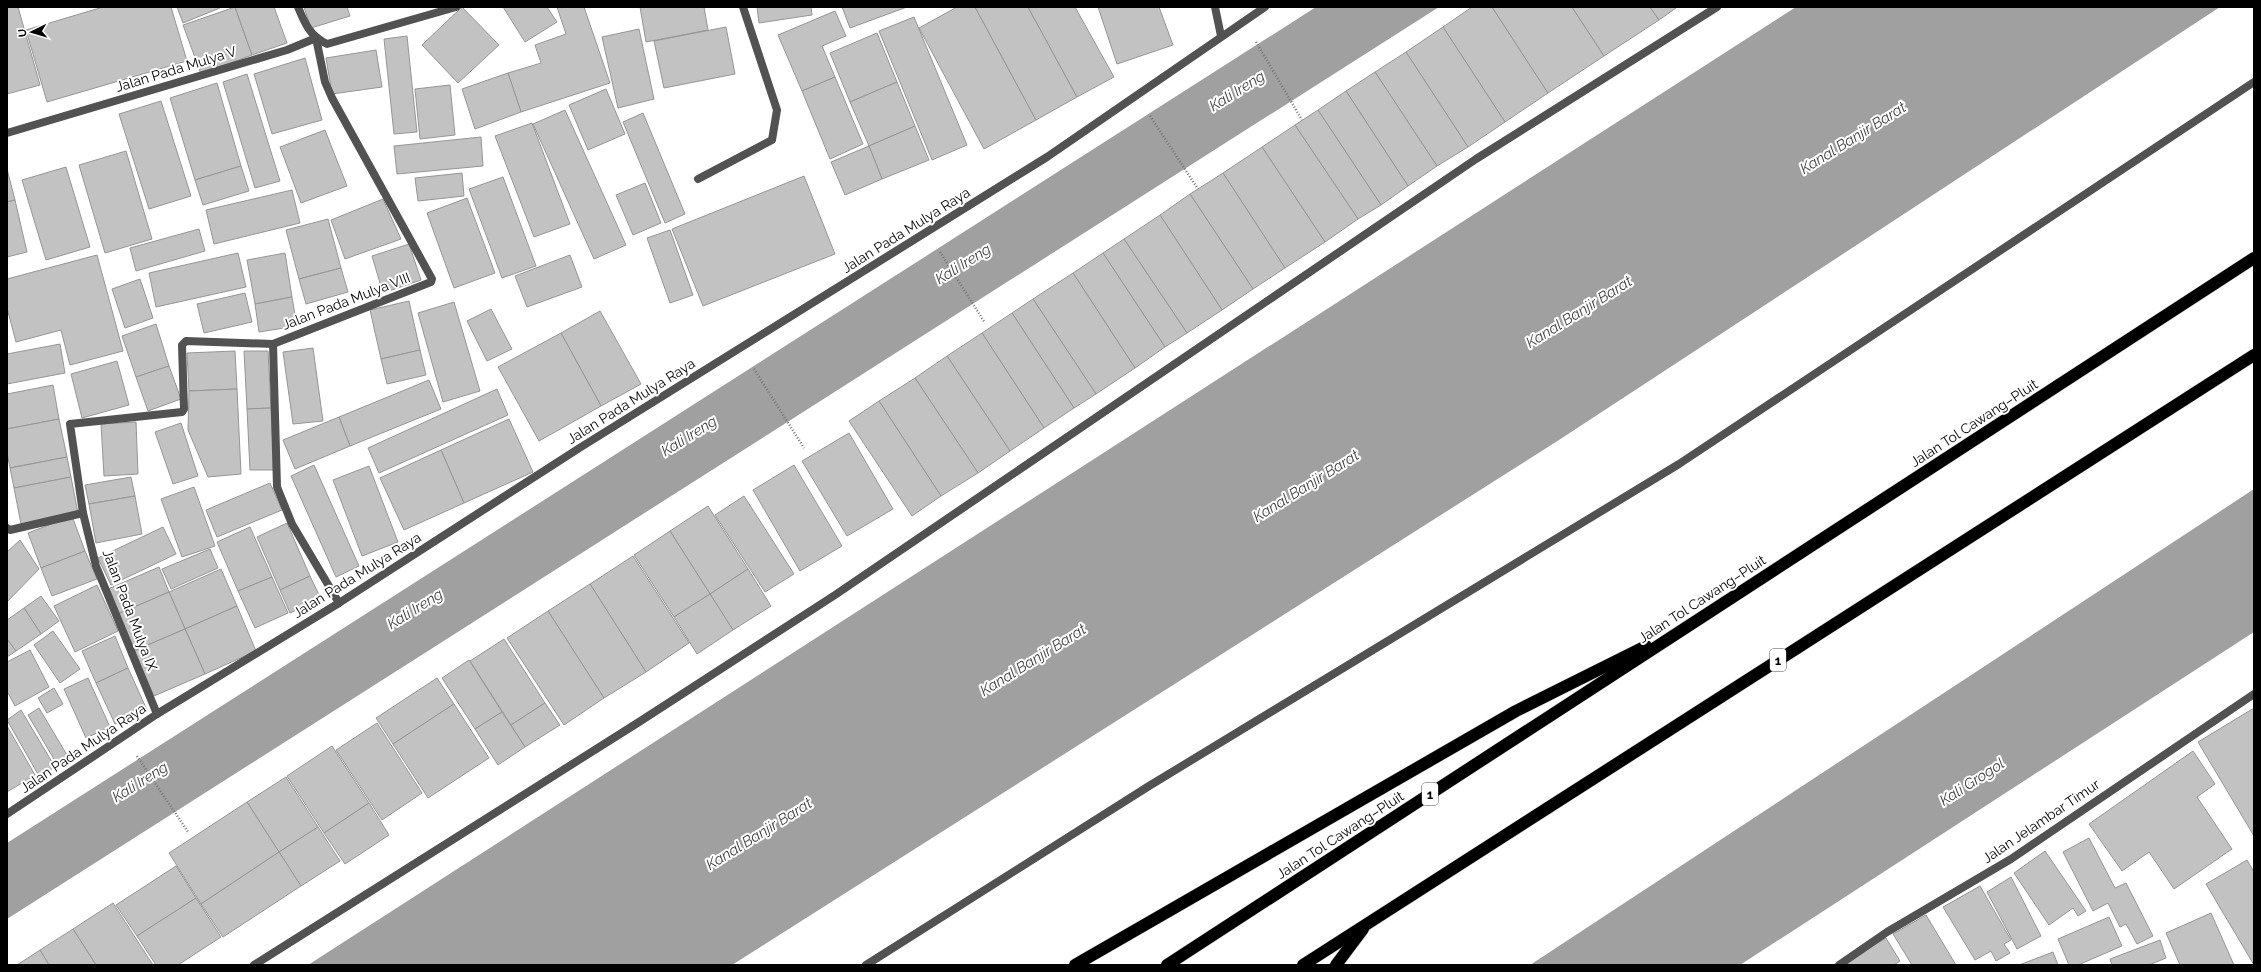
<svg xmlns="http://www.w3.org/2000/svg" width="2261" height="972" viewBox="0 0 2261 972" font-family="Raleway,sans-serif">
<style>
.water{fill:#a0a0a0}
.building{fill:#c2c2c2;stroke:#969696}
.lines{fill:none;stroke-linecap:round;stroke-linejoin:round}
.motorway-casing{stroke:#dbdbdb;stroke-width:13}
.path{stroke:#747474;stroke-width:2.5;stroke-dasharray:1 2;stroke-linecap:butt}
.service{stroke:#525252;stroke-width:8}
.minor{stroke:#525252;stroke-width:8}
.motorway{stroke:#000;stroke-width:12}
.labels{text-anchor:middle;dominant-baseline:central;stroke-width:4;stroke-linejoin:round;paint-order:stroke}
.shield{fill:#fff;stroke:#4c4c4c;stroke-width:1}
.shield-label{font-size:13px;font-weight:bold;fill:#000}
.street-label{font-size:14px;fill:#000;stroke:#fff}
.water-label{font-size:15px;font-style:italic;fill:#414141;stroke:#fff}
</style>
<rect width="100%" height="100%" fill="#fff"/>
<g class="water">
<polygon points="1316,7 1439,7 7,919 7,843"/>
<polygon points="1796,7 2220,7 1559,440 732,965 308,965"/>
<polygon points="2254,489 2254,632 1740,965 1530,965"/>
</g>
<g class="building">
<polygon points="7,7 18,7 40,85 7,94"/>
<polygon points="103,7 171,7 187,61 47,102 26,30"/>
<polygon points="177,7 219,7 220,8 183,23"/>
<polygon points="235,7 252,55 201,74 183,25"/>
<polygon points="235,7 274,7 287,43 252,55"/>
<polygon points="304,7 347,7 350,16 311,28"/>
<polygon points="462,7 499,45 458,83 422,45"/>
<polygon points="503,7 547,7 557,22 525,42"/>
<polygon points="557,7 584,7 610,83 521,112 508,73 541,63 535,45 566,34"/>
<polygon points="640,7 704,7 708,30 646,42"/>
<polygon points="757,7 811,7 812,15 759,23"/>
<polygon points="842,7 907,7 850,28"/>
<polygon points="957,7 975,7 1036,120 984,149 919,28"/>
<polygon points="975,7 1028,7 1077,97 1036,120"/>
<polygon points="1028,7 1075,7 1114,77 1077,97"/>
<polygon points="1098,7 1159,7 1173,45 1117,64"/>
<polygon points="1472,7 1492,7 1548,93 1505,122 1443,27"/>
<polygon points="1492,7 1572,7 1604,56 1548,93"/>
<polygon points="1572,7 1650,7 1659,20 1604,56"/>
<polygon points="1650,7 1676,7 1676,8 1659,20"/>
<polygon points="835,11 846,36 822,46 835,77 802,91 778,35"/>
<polygon points="914,17 967,145 932,160 879,31"/>
<polygon points="726,27 735,74 664,88 654,41"/>
<polygon points="1443,27 1505,122 1468,147 1406,52"/>
<polygon points="639,29 654,99 618,108 602,37"/>
<polygon points="877,33 897,82 850,102 830,53"/>
<polygon points="407,36 417,132 394,134 384,39"/>
<polygon points="376,50 382,87 332,94 326,58"/>
<polygon points="1406,52 1468,147 1437,166 1375,72"/>
<polygon points="305,58 322,120 272,134 254,74"/>
<polygon points="1375,72 1437,166 1408,186 1346,91"/>
<polygon points="508,73 521,112 475,129 462,89"/>
<polygon points="247,74 280,181 255,188 223,82"/>
<polygon points="835,77 863,144 830,159 802,91"/>
<polygon points="897,82 915,126 869,146 850,102"/>
<polygon points="217,83 241,166 195,180 170,98"/>
<polygon points="450,85 455,135 420,139 415,89"/>
<polygon points="606,89 625,134 588,150 569,105"/>
<polygon points="1346,91 1408,186 1381,205 1318,110"/>
<polygon points="161,101 191,196 149,209 119,114"/>
<polygon points="565,110 626,245 594,259 533,124"/>
<polygon points="1318,110 1381,205 1358,219 1295,125"/>
<polygon points="643,113 685,214 665,223 623,122"/>
<polygon points="532,123 570,224 534,237 495,136"/>
<polygon points="1295,125 1358,219 1325,242 1262,147"/>
<polygon points="915,126 929,160 882,179 869,146"/>
<polygon points="325,130 347,186 301,203 280,147"/>
<polygon points="481,137 483,166 397,174 394,146"/>
<polygon points="869,146 882,179 845,195 831,162"/>
<polygon points="1262,147 1325,242 1285,268 1223,173"/>
<polygon points="126,151 152,239 105,253 79,165"/>
<polygon points="241,166 249,191 203,205 195,180"/>
<polygon points="66,167 90,247 46,260 22,180"/>
<polygon points="7,169 15,200 7,202"/>
<polygon points="462,173 464,196 418,201 415,178"/>
<polygon points="1223,173 1285,268 1253,289 1190,194"/>
<polygon points="804,176 835,254 703,306 672,229"/>
<polygon points="503,177 536,266 502,278 469,189"/>
<polygon points="645,183 661,223 633,235 616,195"/>
<polygon points="292,190 300,223 214,244 206,210"/>
<polygon points="1190,194 1253,289 1222,310 1160,215"/>
<polygon points="467,198 495,273 454,288 427,213"/>
<polygon points="383,199 401,239 345,259 331,220"/>
<polygon points="15,200 27,252 7,257 7,202"/>
<polygon points="1160,215 1222,310 1187,333 1124,239"/>
<polygon points="328,219 341,268 299,279 286,230"/>
<polygon points="199,229 205,251 136,271 130,248"/>
<polygon points="670,230 693,295 670,303 647,238"/>
<polygon points="1124,239 1187,333 1165,347 1103,253"/>
<polygon points="409,244 421,280 383,293 372,256"/>
<polygon points="238,253 246,287 156,307 149,273"/>
<polygon points="285,253 292,297 255,304 247,260"/>
<polygon points="1103,253 1165,347 1135,368 1073,273"/>
<polygon points="97,255 123,351 70,365 61,330 16,342 7,308 7,279"/>
<polygon points="570,255 582,287 527,307 515,276"/>
<polygon points="341,268 348,292 306,304 299,279"/>
<polygon points="1073,273 1135,368 1096,394 1033,299"/>
<polygon points="140,279 153,318 125,328 112,289"/>
<polygon points="245,293 252,322 204,333 197,304"/>
<polygon points="292,297 297,326 259,332 255,304"/>
<polygon points="1033,299 1096,394 1074,408 1012,313"/>
<polygon points="409,301 420,350 381,359 370,310"/>
<polygon points="454,302 480,391 443,402 418,313"/>
<polygon points="491,309 512,349 487,361 467,321"/>
<polygon points="600,311 641,384 601,406 561,333"/>
<polygon points="1012,313 1074,408 1044,428 982,333"/>
<polygon points="156,324 169,366 136,377 122,336"/>
<polygon points="561,333 601,406 539,441 498,367"/>
<polygon points="982,333 1044,428 1010,451 947,356"/>
<polygon points="60,344 65,373 7,384 7,354"/>
<polygon points="313,348 323,421 293,424 283,352"/>
<polygon points="420,350 426,375 387,384 381,359"/>
<polygon points="235,351 237,389 189,391 187,353"/>
<polygon points="244,351 268,351 271,408 247,409"/>
<polygon points="947,356 1010,451 978,473 915,378"/>
<polygon points="117,361 129,405 82,418 71,374"/>
<polygon points="169,366 181,399 148,411 136,377"/>
<polygon points="915,378 978,473 941,496 879,401"/>
<polygon points="429,380 441,409 350,446 339,417"/>
<polygon points="53,385 59,419 7,429 7,394"/>
<polygon points="237,389 241,474 208,477 188,430 189,391"/>
<polygon points="497,389 508,415 379,473 368,448"/>
<polygon points="879,401 941,496 912,516 849,421"/>
<polygon points="271,408 274,470 250,470 247,409"/>
<polygon points="339,417 350,446 295,469 283,440"/>
<polygon points="59,419 67,457 10,468 7,453 7,429"/>
<polygon points="509,419 533,472 464,503 441,450"/>
<polygon points="136,422 138,474 104,476 101,424"/>
<polygon points="181,423 198,476 173,484 155,432"/>
<polygon points="849,433 893,509 847,536 802,461"/>
<polygon points="441,450 464,503 404,530 380,478"/>
<polygon points="67,457 71,477 14,488 10,468"/>
<polygon points="314,465 359,566 336,577 291,476"/>
<polygon points="794,465 842,546 800,571 753,490"/>
<polygon points="369,466 398,542 362,556 333,480"/>
<polygon points="71,477 78,513 21,524 14,488"/>
<polygon points="131,477 135,496 89,504 85,485"/>
<polygon points="270,483 282,510 217,537 206,510"/>
<polygon points="194,487 215,546 182,557 161,499"/>
<polygon points="135,496 142,534 96,543 89,504"/>
<polygon points="744,496 794,574 765,592 715,515"/>
<polygon points="708,506 748,569 710,594 670,531"/>
<polygon points="72,516 85,551 41,568 28,533"/>
<polygon points="287,523 310,576 280,590 257,537"/>
<polygon points="163,527 176,554 111,585 98,558"/>
<polygon points="250,527 272,577 238,591 217,542"/>
<polygon points="670,531 710,594 674,617 634,555"/>
<polygon points="20,540 39,569 7,602 7,552"/>
<polygon points="210,549 218,568 171,589 162,569"/>
<polygon points="85,551 97,579 52,596 41,568"/>
<polygon points="633,556 689,643 646,672 590,584"/>
<polygon points="159,567 169,592 118,614 108,589"/>
<polygon points="221,569 237,606 185,629 169,592"/>
<polygon points="748,569 771,606 733,630 710,594"/>
<polygon points="310,576 321,599 290,613 280,590"/>
<polygon points="272,577 288,613 255,628 238,591"/>
<polygon points="590,584 646,672 604,698 548,611"/>
<polygon points="97,585 118,631 75,652 54,606"/>
<polygon points="169,592 185,629 134,651 118,614"/>
<polygon points="710,594 733,630 697,654 674,617"/>
<polygon points="41,596 59,621 41,634 24,608"/>
<polygon points="237,606 256,651 205,674 185,629"/>
<polygon points="24,608 41,634 16,651 7,639 7,620"/>
<polygon points="548,611 604,698 564,725 507,638"/>
<polygon points="185,629 205,674 154,696 134,651"/>
<polygon points="53,631 80,669 60,683 34,645"/>
<polygon points="115,636 128,668 96,683 82,651"/>
<polygon points="7,639 16,651 7,657"/>
<polygon points="504,639 545,703 511,725 470,661"/>
<polygon points="30,650 49,687 15,706 7,691 7,662"/>
<polygon points="469,660 502,712 475,729 442,678"/>
<polygon points="128,668 147,710 115,724 96,683"/>
<polygon points="88,678 110,727 86,738 64,689"/>
<polygon points="437,678 454,704 393,744 376,718"/>
<polygon points="54,688 63,704 47,713 38,698"/>
<polygon points="545,703 560,725 525,747 511,725"/>
<polygon points="454,704 489,758 428,798 393,744"/>
<polygon points="39,708 70,760 58,766 28,715"/>
<polygon points="2254,708 2254,836 2198,742"/>
<polygon points="21,710 55,767 39,776 7,720"/>
<polygon points="502,712 525,747 498,765 475,729"/>
<polygon points="377,723 422,793 382,820 336,750"/>
<polygon points="7,726 35,775 7,792"/>
<polygon points="332,746 369,803 324,833 287,776"/>
<polygon points="2193,751 2215,784 2197,797 2232,849 2174,889 2149,852 2122,871 2089,824"/>
<polygon points="286,777 318,827 279,852 247,802"/>
<polygon points="247,802 279,852 201,904 169,853"/>
<polygon points="369,803 389,835 345,864 324,833"/>
<polygon points="318,827 340,861 301,886 279,852"/>
<polygon points="2089,838 2115,888 2126,883 2153,936 2137,944 2126,924 2120,927 2108,903 2093,911 2063,852"/>
<polygon points="2045,851 2086,911 2078,916 2073,908 2049,925 2014,873"/>
<polygon points="279,852 301,886 223,937 201,904"/>
<polygon points="2247,860 2254,872 2254,965 2206,884"/>
<polygon points="176,866 196,898 137,936 116,905"/>
<polygon points="2011,877 2041,936 2017,949 1987,892"/>
<polygon points="1980,886 2011,940 2004,944 2010,953 1996,961 1991,951 1975,960 1943,907"/>
<polygon points="196,898 221,937 178,965 156,965 137,936"/>
<polygon points="113,903 153,965 96,965 73,929"/>
<polygon points="2211,913 2234,965 2180,965 2166,933"/>
<polygon points="1926,915 1956,965 1912,965 1893,934"/>
<polygon points="2109,917 2122,946 2078,965 2069,965 2058,939"/>
<polygon points="73,929 96,965 49,965 40,950"/>
<polygon points="1886,938 1900,961 1894,965 1846,965 1845,963"/>
<polygon points="2160,940 2166,958 2149,965 2112,965 2110,959"/>
<polygon points="40,950 49,965 17,965"/>
<polygon points="2053,952 2058,965 2019,965"/>
</g>
<g class="lines">
<defs>
<g id="motorway">
<polyline points="1075,965 1516,711 1646,646"/>
<polyline points="1167,965 2254,258"/>
<polyline points="1303,965 2254,355"/>
<polyline points="1336,965 1363,929"/>
</g>
</defs>
<use href="#motorway" class="motorway-casing"/>
<g class="path">
<polyline points="1256,42 1302,120"/>
<polyline points="1150,116 1198,189"/>
<polyline points="940,252 985,323"/>
<polyline points="754,369 804,448"/>
<polyline points="137,756 188,832"/>
</g>
<polyline class="service" points="866,965 1149,786 1679,464 2254,82"/>
<g class="minor">
<path d="M298 7C305 24 310 36 327 44L456 7"/>
<polyline points="1215,7 1221,36"/>
<polyline points="7,133 287,50 316,38"/>
<polyline points="698,179 772,140 777,110 743,7"/>
<polyline points="273,344 277,487 292,524 339,603"/>
<polyline points="7,528 10,530 83,513"/>
<polyline points="157,714 96,566 83,513 70,424 182,412 184,409 182,345 186,341 273,344 431,282 432,279 332,98 325,82 316,38"/>
<polyline points="7,814 157,714 339,603 581,447 1047,157 1265,7"/>
<polyline points="254,965 639,722 835,595 1476,159 1717,7"/>
<polyline points="1839,965 1887,932 2011,859 2254,694"/>
</g>
<use href="#motorway" class="motorway"/>
</g>
<g class="labels">
<g class="shield">
<rect x="1770" y="649" width="16" height="22" rx="3"/>
<rect x="1422" y="783" width="16" height="22" rx="3"/>
</g>
<g class="shield-label">
<text x="1778" y="660">1</text>
<text x="1430" y="794">1</text>
</g>
<g class="street-label">
<text transform="translate(176 69) rotate(-17)">Jalan Pada Mulya V</text>
<text transform="translate(906 230) rotate(-32)">Jalan Pada Mulya Raya</text>
<text transform="translate(346 301) rotate(-21)">Jalan Pada Mulya VIII</text>
<text transform="translate(631 401) rotate(-32)">Jalan Pada Mulya Raya</text>
<text transform="translate(1974 423) rotate(-33)">Jalan Tol Cawang–Pluit</text>
<text transform="translate(357 575) rotate(-32)">Jalan Pada Mulya Raya</text>
<text transform="translate(1702 599) rotate(-33)">Jalan Tol Cawang–Pluit</text>
<text transform="translate(130 610) rotate(69)">Jalan Pada Mulya IX</text>
<text transform="translate(83 748) rotate(-34)">Jalan Pada Mulya Raya</text>
<text transform="translate(2041 821) rotate(-34)">Jalan Jelambar Timur</text>
<text transform="translate(1340 835) rotate(-33)">Jalan Tol Cawang–Pluit</text>
</g>
<g class="water-label">
<text transform="translate(1237 91) rotate(-32)">Kali Ireng</text>
<text transform="translate(1853 138) rotate(-32)">Kanal Banjir Barat</text>
<text transform="translate(963 264) rotate(-32)">Kali Ireng</text>
<text transform="translate(1579 312) rotate(-32)">Kanal Banjir Barat</text>
<text transform="translate(689 436) rotate(-32)">Kali Ireng</text>
<text transform="translate(1306 486) rotate(-32)">Kanal Banjir Barat</text>
<text transform="translate(415 609) rotate(-32)">Kali Ireng</text>
<text transform="translate(1033 660) rotate(-32)">Kanal Banjir Barat</text>
<text transform="translate(140 782) rotate(-32)">Kali Ireng</text>
<text transform="translate(1972 782) rotate(-33)">Kali Grogol</text>
<text transform="translate(759 834) rotate(-32)">Kanal Banjir Barat</text>
</g>
</g>
<rect width="2261" height="972" fill="none" stroke="#000000" stroke-width="16"/>
<g transform="translate(32 32) rotate(265)" stroke="#ffffff" stroke-width="3" paint-order="stroke">
<path d="M0-3L7 15L0 10L-7 15Z" fill="#000000"/>
<text y="-6" font-size="11" font-weight="bold" text-anchor="middle" fill="#000000">U</text>
</g>
</svg>
